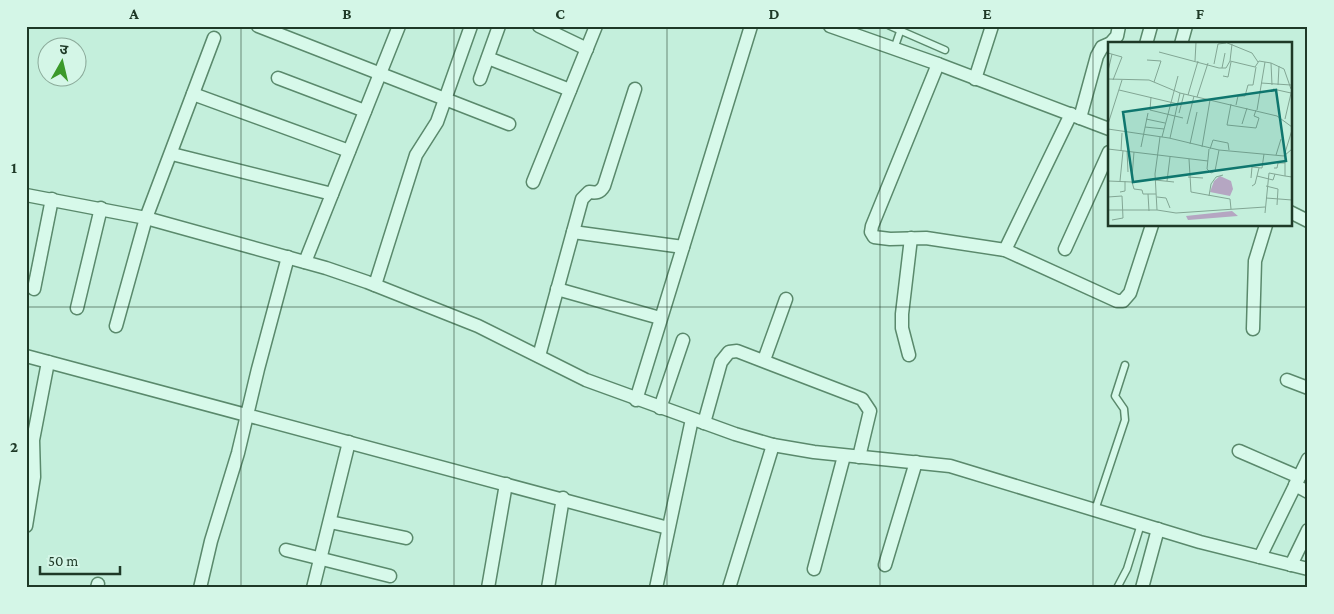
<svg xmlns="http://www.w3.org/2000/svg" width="1334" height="614" viewBox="0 0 1334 614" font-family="'Crimson Pro','Noto Sans Devanagari',serif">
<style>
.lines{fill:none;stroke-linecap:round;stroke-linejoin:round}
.lane-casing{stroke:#5a896c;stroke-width:9}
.street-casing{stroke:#5a896c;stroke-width:15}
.lane{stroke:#d7f9ea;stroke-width:6}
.street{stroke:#d7f9ea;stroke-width:12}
.grid{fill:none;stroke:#1e3927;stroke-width:1;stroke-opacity:0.55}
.inset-road{fill:none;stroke:#82a694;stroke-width:1}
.view{fill:#0f766e;fill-opacity:0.15;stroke:#0f766e;stroke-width:2.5}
.inset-edge{fill:none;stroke:#1e3927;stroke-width:2.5}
.neatline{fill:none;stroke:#1e3927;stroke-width:2}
.grid-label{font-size:16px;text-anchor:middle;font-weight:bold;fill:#1e3927}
</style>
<rect width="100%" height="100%" fill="#c4efdc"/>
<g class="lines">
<defs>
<g id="lane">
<polyline points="890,26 945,50"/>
<polyline points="894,49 902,26"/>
<polyline points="1095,510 1125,420 1124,409 1115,396 1125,365"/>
<polyline points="1117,588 1127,569 1141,524"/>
</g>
<g id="street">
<polyline points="258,26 509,124"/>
<polyline points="539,26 587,49"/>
<polyline points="830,26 938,64 1109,129"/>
<polyline points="1110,44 1117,36 1119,26"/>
<polyline points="1146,44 1151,26"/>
<polyline points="1181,44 1186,26"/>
<polyline points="488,58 570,90"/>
<polyline points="938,64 872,226 871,232 874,237 890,239 926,238 1005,250 1117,301 1123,301 1130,293 1152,225"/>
<polyline points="278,78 365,111"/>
<polyline points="480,79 499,26"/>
<polyline points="975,79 992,26"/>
<polyline points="193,94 349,151"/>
<polyline points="1080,118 1097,56 1102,47 1109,44"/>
<polyline points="172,154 332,194"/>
<polyline points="533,182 596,26"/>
<polyline points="26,195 146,218 326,268 367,282 478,326 586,380 735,434 773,445 814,452 950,466 1200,542 1308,569"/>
<polyline points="1290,212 1308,221"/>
<polyline points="573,232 683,247"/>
<polyline points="1065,249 1109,152"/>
<polyline points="1005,250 1071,114"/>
<polyline points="305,262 399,26"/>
<polyline points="375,285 416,155 437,122 471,26"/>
<polyline points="34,289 52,199"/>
<polyline points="557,289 660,318"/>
<polyline points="77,308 101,208"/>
<polyline points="116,326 146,218 214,38"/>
<polyline points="1253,329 1255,261 1266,225"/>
<polyline points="909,355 902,328 902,314 911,238"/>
<polyline points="26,356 668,528"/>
<path d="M539 356 582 199 589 192C596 193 600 193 604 186L635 89"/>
<polyline points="764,360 786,299"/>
<polyline points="1287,380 1308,388"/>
<polyline points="636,400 751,26"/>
<polyline points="660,408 683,340"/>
<polyline points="704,423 721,362 729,352 737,351 862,399 870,411 859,457"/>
<polyline points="1239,451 1299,477"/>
<polyline points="1295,485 1308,492"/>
<polyline points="330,522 406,538"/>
<polyline points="26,526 34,477 33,440 48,362"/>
<polyline points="286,550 390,576"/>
<polyline points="1260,557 1308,459"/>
<polyline points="885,565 916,462"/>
<polyline points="1291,565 1308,530"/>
<polyline points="814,569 844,456"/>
<polyline points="97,588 98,584"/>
<polyline points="200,588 211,541 238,453 258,369 288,257"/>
<polyline points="313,588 349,442"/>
<polyline points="488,588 506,484"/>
<polyline points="548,588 563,498"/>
<polyline points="656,588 692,419"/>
<polyline points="729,588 773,445"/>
<polyline points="1142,588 1158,529"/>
</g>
</defs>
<use href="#lane" class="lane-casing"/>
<use href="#street" class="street-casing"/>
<use href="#lane" class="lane"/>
<use href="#street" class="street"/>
</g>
<path class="grid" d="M241 26V588M454 26V588M667 26V588M880 26V588M1093 26V588M26 307H1308"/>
<g transform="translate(1108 42)">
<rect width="184" height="184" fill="#c4efdc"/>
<path d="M112 134 123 139 125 147 122 154 102 150 106 139ZM124 169 130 174 80 178 78 174Z" fill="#b5a6c2"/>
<path class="inset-road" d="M117 0 144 11 150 20M51 10 111 26H118L122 19 147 25 151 19 163 21 176 27 183 47M0 11 14 15 5 38M39 18 53 19 46 40M87 19 88 0M122 19 124 2M163 21 164 43M106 22 110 2 118 1M114 26 117 11M0 29 4 12M115 34 120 35 123 20M0 37 41 38 72 51 169 74 184 85M153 41 183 43M170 43 171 24M165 47 183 51M11 48 70 62M80 53 90 19M43 55 42 68 75 76M89 55 100 21M123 62 119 83 148 86 151 76 146 74 148 68M128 63 130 54H137L140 43H145L148 25M149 68 157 20M71 71 76 52M38 77 57 81M177 77 184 47M0 82 14 38M79 82 86 54M134 82 139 66M37 85 56 87M0 87 61 96 111 108 176 114 184 107M54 95 70 34M62 96 72 51M82 102 89 70M33 105 40 71M94 105 102 58M0 107 100 119M101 107 99 127 103 131 107 129 111 108M102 107 105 98 120 101 121 108M13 109 14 91M19 109 20 130M168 113 173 97M176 114 184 88M177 114V134L184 135M81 117 83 150 122 157 123 167M166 126H169L170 121H177M149 134 165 138 167 132M24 135 26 110M80 135 95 136M143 136 144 125 154 126 156 112M47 138 66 140M0 139 24 140 26 147 34 148 35 152H48M12 139 15 109M59 139 62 115M144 144 147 142 151 126M158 144 170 147 169 163M12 150 17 149V139M40 152 41 169M101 154 103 142 108 135 115 133M0 155 14 154 15 176 4 178M49 155 58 156 62 166M158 156 184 158M0 168H49L47 132 52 95M49 168 68 171 157 165M157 171 161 131 177 134"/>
<path class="view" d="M168 48 178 119 25 140 15 70Z"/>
<rect width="184" height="184" class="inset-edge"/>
</g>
<rect width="1334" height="614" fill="none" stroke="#d4f6e7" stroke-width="55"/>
<g transform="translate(62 62) rotate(8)"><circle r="24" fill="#d4f6e7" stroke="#8baa9a"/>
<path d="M0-4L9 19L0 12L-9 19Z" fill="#3b992a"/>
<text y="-8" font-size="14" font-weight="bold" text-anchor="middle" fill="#1e3927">उ</text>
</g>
<path d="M40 566v8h80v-8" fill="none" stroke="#1e3927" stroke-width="2.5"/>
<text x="48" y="566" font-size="15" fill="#1e3927" stroke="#d4f6e7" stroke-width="4" paint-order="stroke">50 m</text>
<rect x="28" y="28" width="1278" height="558" class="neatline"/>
<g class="grid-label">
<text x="134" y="19">A</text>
<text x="347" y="19">B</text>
<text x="560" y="19">C</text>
<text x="774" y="19">D</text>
<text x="987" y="19">E</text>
<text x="1200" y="19">F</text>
<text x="14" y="173">1</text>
<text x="14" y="452">2</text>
</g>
</svg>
